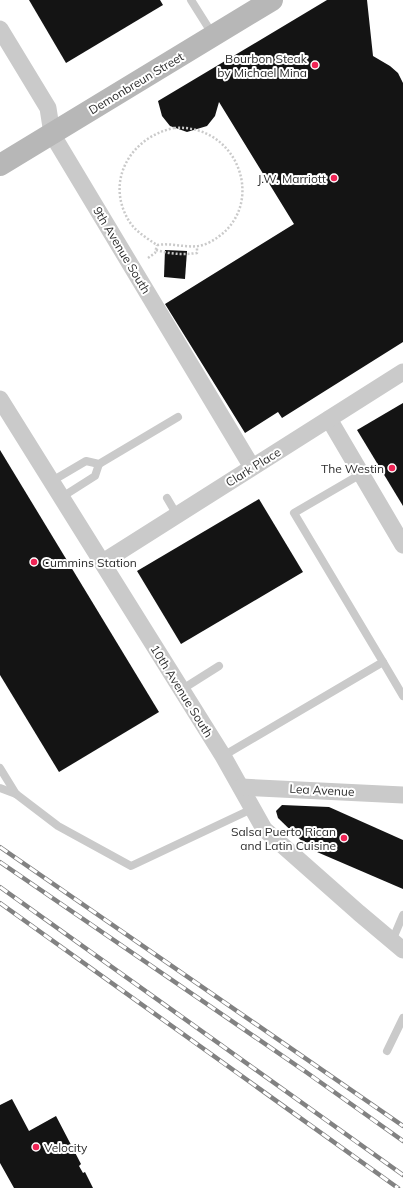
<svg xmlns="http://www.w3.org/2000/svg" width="403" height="1188" viewBox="0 0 403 1188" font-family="Mulish,sans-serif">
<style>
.building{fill:#141414}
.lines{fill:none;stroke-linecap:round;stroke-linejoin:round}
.path{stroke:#cacaca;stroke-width:2.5;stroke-dasharray:2 2;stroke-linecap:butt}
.lane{stroke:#cacaca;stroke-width:8}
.street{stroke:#cacaca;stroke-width:17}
.secondary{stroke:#b7b7b7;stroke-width:22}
.rail-casing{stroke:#828282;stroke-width:4.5}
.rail{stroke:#fff;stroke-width:3;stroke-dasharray:9;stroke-linecap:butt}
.poi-dot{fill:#ef2455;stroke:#fff;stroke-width:1.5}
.labels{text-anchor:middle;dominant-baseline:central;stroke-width:4;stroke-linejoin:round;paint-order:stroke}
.poi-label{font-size:12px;fill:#2d2d2d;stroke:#fff;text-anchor:end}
.street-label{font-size:12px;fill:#2d2d2d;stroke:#fff}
</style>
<rect width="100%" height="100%" fill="#fff"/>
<g class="building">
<polygon points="29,0 160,0 163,5 66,63"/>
<polygon points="327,0 367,0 373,56 390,66 398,73 403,83 403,342 282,418 278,412 245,433 165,304 294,224 219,102 215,116 207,126 187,132 170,126 162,116 158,101"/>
<polygon points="165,250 187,251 185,279 164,277"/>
<polygon points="403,403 403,506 357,430"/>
<polygon points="0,450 159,712 59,772 0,675"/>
<polygon points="259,499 303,572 181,644 137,571"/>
<polygon points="282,805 329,807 403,840 403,889 310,849 278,818 276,811"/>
<polygon points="12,1099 29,1131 56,1116 81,1164 79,1166 83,1173 85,1172 93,1188 14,1188 0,1163 0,1105"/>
</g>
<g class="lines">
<g class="path">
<path d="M174 128C242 123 270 213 208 243 192 251 175 242 157 245 148 239 138 233 131 224 103 183 130 137 174 128Z"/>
<path d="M156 250C170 254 182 255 197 253V247"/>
<polyline points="148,258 155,253 157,245"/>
</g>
<g class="lane">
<polyline points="191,0 213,35"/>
<polyline points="52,481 86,461 99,464 178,417"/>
<polyline points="62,497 95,476 99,464"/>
<polyline points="167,498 177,515"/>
<polyline points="383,662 403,696"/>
<polyline points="181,690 219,666"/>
<polyline points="223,756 383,662 294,513 361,474"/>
<polyline points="0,768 16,794 58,826 131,866 254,808"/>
<polyline points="0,788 16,794"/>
<polyline points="392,941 403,915"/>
<polyline points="387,1051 403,1018"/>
</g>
<g class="street">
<polyline points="0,29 48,108 52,134 252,467"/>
<polyline points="0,399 223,756 264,829 359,913 403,950"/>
<polyline points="329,419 403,545"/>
<polyline points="103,562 403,372"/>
<polyline points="241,787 403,795"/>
</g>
<polyline class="secondary" points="0,165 272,0"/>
<defs>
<g id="rail">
<polyline points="0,847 403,1126"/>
<polyline points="0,862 306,1072 403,1141"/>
<polyline points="0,887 403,1175"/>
<polyline points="0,903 398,1188"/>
</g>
</defs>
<use href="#rail" class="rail-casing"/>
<use href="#rail" class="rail"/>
</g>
<g class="poi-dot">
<circle cx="315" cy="65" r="4"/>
<circle cx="334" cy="178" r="4"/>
<circle cx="392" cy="468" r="4"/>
<circle cx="34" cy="562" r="4"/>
<circle cx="344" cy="838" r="4"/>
<circle cx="36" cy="1147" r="4"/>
</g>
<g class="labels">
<g class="poi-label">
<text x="307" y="58">Bourbon Steak<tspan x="307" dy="14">by Michael Mina</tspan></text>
<text x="326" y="178">J.W. Marriott</text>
<text x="384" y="468">The Westin</text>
<text x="42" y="562" text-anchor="start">Cummins Station</text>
<text x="336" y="831">Salsa Puerto Rican<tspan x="336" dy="14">and Latin Cuisine</tspan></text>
<text x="44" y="1147" text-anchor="start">Velocity</text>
</g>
<g class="street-label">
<text transform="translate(136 83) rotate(-31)">Demonbreun Street</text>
<text transform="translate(122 250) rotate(59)">9th Avenue South</text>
<text transform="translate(253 467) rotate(-32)">Clark Place</text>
<text transform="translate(182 691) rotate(58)">10th Avenue South</text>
<text transform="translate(322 790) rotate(3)">Lea Avenue</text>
</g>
</g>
</svg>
